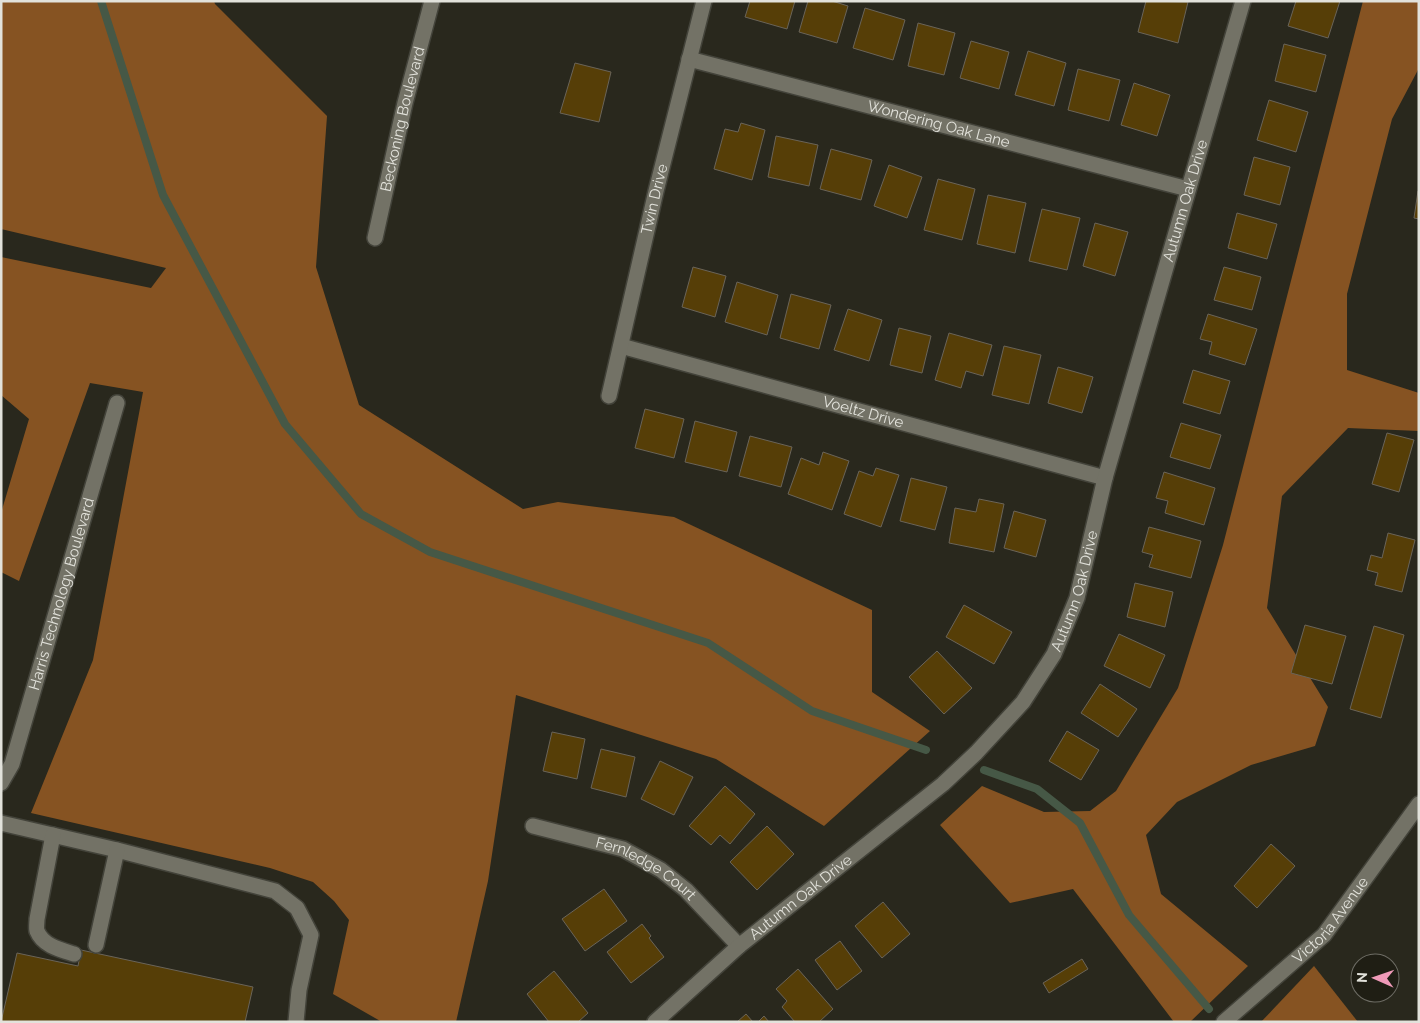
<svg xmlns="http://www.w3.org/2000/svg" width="1420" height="1023" viewBox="0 0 1420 1023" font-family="Raleway,sans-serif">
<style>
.forest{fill:#865322}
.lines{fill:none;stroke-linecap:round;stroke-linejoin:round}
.stream{stroke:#465846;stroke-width:8}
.building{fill:#563e07;stroke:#6a6459}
.minor-casing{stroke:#43433a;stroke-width:18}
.minor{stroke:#737266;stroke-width:15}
.labels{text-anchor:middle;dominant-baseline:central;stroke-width:4;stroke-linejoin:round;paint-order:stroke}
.street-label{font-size:15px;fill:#e2e2db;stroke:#1f1e14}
</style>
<rect width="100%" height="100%" fill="#29281d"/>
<g class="forest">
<polygon points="1,1 214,1 215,4 327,116 316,267 359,405 523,509 558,502 674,517 872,610 872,692 930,731 824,826 716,759 516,695 488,881 456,1022 382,1022 333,994 349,920 334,901 313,882 270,868 31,813 93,660 143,392 90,383 19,581 1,572 1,513 29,419 1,395 1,257 151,288 166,268 1,229"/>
<polygon points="1363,1 1419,1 1419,68 1392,119 1347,294 1347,370 1419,393 1419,431 1348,428 1282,496 1267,608 1328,707 1315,746 1251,765 1177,802 1146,835 1161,894 1248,966 1190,1022 1174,1022 1073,889 1010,903 940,825 982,786 1044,812 1090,811 1116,791 1178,688 1223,545"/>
<polygon points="1314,966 1358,1022 1261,1022"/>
</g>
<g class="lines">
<g class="stream">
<polyline points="101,1 163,195 285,424 361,514 430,552 708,643 812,711 926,750"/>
<polyline points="984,770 1037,789 1080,823 1129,915 1209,1009"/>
</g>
</g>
<g class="building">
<polygon points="750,1 795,1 787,29 745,17"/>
<polygon points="808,1 832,1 848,6 837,43 799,32"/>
<polygon points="1146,1 1188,2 1178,43 1138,32"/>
<polygon points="1296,1 1340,1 1328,38 1288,26"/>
<polygon points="865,8 905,20 893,60 853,48"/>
<polygon points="918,23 955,33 944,75 908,66"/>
<polygon points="971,41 1009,52 999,89 960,78"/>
<polygon points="1284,44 1326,55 1316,92 1275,81"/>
<polygon points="1028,51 1066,63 1054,106 1015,95"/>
<polygon points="575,63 611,72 599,122 560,113"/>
<polygon points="1078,69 1120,80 1109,121 1068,110"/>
<polygon points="1134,83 1170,95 1157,136 1121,125"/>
<polygon points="1269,100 1308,112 1296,152 1257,140"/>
<polygon points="741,123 765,130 752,180 714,169 725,129 738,132"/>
<polygon points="776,136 818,145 809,186 768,177"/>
<polygon points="831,149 872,160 861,200 820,189"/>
<polygon points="1254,157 1290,167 1280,205 1244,195"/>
<polygon points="889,165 922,177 907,218 874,206"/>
<polygon points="938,179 975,189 962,240 924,230"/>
<polygon points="1418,191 1419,191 1419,219 1414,218"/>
<polygon points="988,195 1026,203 1015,253 977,244"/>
<polygon points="1042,209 1080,218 1067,270 1029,261"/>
<polygon points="1237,213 1277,224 1267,259 1228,248"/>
<polygon points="1095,223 1128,232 1115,276 1083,266"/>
<polygon points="693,267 726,276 715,317 682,307"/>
<polygon points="1224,267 1261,277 1252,310 1214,300"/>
<polygon points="737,282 778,295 767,335 725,322"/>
<polygon points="791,294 831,305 819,349 780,338"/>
<polygon points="848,309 882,320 869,361 834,350"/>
<polygon points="1208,314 1257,329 1245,365 1209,354 1212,342 1200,339"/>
<polygon points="899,328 931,336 922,373 890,365"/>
<polygon points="949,333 992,345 983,376 966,371 961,388 935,380"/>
<polygon points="1004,346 1041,355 1029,404 992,395"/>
<polygon points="1058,367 1093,377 1082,413 1048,403"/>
<polygon points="1193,370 1230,381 1220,414 1183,403"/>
<polygon points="645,409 684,419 674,458 635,448"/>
<polygon points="695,421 737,432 727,472 685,462"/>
<polygon points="1181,423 1221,435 1210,469 1170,457"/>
<polygon points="1387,433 1414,440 1399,492 1372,484"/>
<polygon points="750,436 792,447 781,487 739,476"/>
<polygon points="823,452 849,461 832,510 788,494 801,458 819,465"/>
<polygon points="876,468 899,475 881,527 844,514 859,471 873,476"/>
<polygon points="1164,472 1215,488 1204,525 1165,513 1168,501 1156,498"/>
<polygon points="911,478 947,487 935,530 900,521"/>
<polygon points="979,499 1004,504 994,552 949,543 955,508 976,512"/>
<polygon points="1014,511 1046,520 1036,557 1004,548"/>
<polygon points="1149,527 1201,541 1191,578 1149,567 1153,555 1142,552"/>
<polygon points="1388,533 1415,540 1402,592 1375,585 1378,573 1367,570 1371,555 1382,558"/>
<polygon points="1135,583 1173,592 1165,627 1127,617"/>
<polygon points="964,605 1012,632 994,664 946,637"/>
<polygon points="1305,625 1346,636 1332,684 1291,673"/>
<polygon points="1374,626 1404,635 1381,718 1350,709"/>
<polygon points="1119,634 1165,655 1150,688 1104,666"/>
<polygon points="937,651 972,688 944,714 909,677"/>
<polygon points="1100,684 1137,709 1118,737 1081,713"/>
<polygon points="1067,731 1099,750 1081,780 1049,761"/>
<polygon points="552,732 585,739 577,779 543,771"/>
<polygon points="601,749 635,757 626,797 591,788"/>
<polygon points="660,761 693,777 674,815 641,799"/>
<polygon points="725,786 755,814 730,844 720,835 711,845 689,826"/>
<polygon points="767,826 794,854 757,890 730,862"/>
<polygon points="1271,844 1295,866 1257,908 1234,886"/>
<polygon points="604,889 627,921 585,951 562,919"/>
<polygon points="883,902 910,934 882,958 855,926"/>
<polygon points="642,924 651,936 649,938 664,957 631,983 607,952"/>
<polygon points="840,941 862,971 837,990 815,960"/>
<polygon points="81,950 253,987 245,1022 1,1022 17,953 78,966"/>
<polygon points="1082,959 1088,969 1049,993 1043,983"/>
<polygon points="798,969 833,1009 819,1022 795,1022 782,1007 787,1001 776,989"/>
<polygon points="554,971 588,1013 578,1022 549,1022 527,994"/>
<polygon points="746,1014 753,1022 737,1022"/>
<polygon points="764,1016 769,1022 758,1022"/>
</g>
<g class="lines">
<defs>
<g id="minor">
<path id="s1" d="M689 59 1188 189"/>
<path id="s2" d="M375 238 405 103 432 1"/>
<path id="s3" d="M621 346 1105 478"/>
<path id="s4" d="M609 396 656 191 704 1"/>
<path id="s5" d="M1 783 12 764 117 403"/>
<polyline points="1,823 117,850 275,891 297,908 311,935 299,990 296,1022"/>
<path id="s6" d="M533 826 623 849 661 870 686 890 739 946"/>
<path d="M53 835 37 919C37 922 36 928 37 931 43 946 61 950 74 954"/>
<polyline points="96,945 117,850"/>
<path id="s7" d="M655 1022 739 946 943 784 976 753 1023 702 1054 654 1077 598 1105 478 1243 1"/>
<path id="s8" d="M1224 1022 1324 935 1419 804"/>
</g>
</defs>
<use href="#minor" class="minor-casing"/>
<use href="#minor" class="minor"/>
</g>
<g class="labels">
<g class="street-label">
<text stroke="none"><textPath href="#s2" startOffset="122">Beckoning Boulevard</textPath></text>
<text stroke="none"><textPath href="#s1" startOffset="258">Wondering Oak Lane</textPath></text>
<text stroke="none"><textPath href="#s4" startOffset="202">Twin Drive</textPath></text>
<text stroke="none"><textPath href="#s7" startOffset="1018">Autumn Oak Drive</textPath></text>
<text stroke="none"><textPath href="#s3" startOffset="251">Voeltz Drive</textPath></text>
<text stroke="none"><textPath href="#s7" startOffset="612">Autumn Oak Drive</textPath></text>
<text stroke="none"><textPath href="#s5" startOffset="199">Harris Technology Boulevard</textPath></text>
<text stroke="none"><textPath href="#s6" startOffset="122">Fernledge Court</textPath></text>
<text stroke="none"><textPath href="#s7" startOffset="192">Autumn Oak Drive</textPath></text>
<text stroke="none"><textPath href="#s8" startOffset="148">Victoria Avenue</textPath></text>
</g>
</g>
<rect width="1420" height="1023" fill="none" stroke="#e2e2db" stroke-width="5"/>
<g transform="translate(1375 978) rotate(272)"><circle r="24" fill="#1f1e14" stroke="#6d6c64"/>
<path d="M0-4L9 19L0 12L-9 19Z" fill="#ef9ab8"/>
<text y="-8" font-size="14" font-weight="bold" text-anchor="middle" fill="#e2e2db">N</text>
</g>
</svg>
